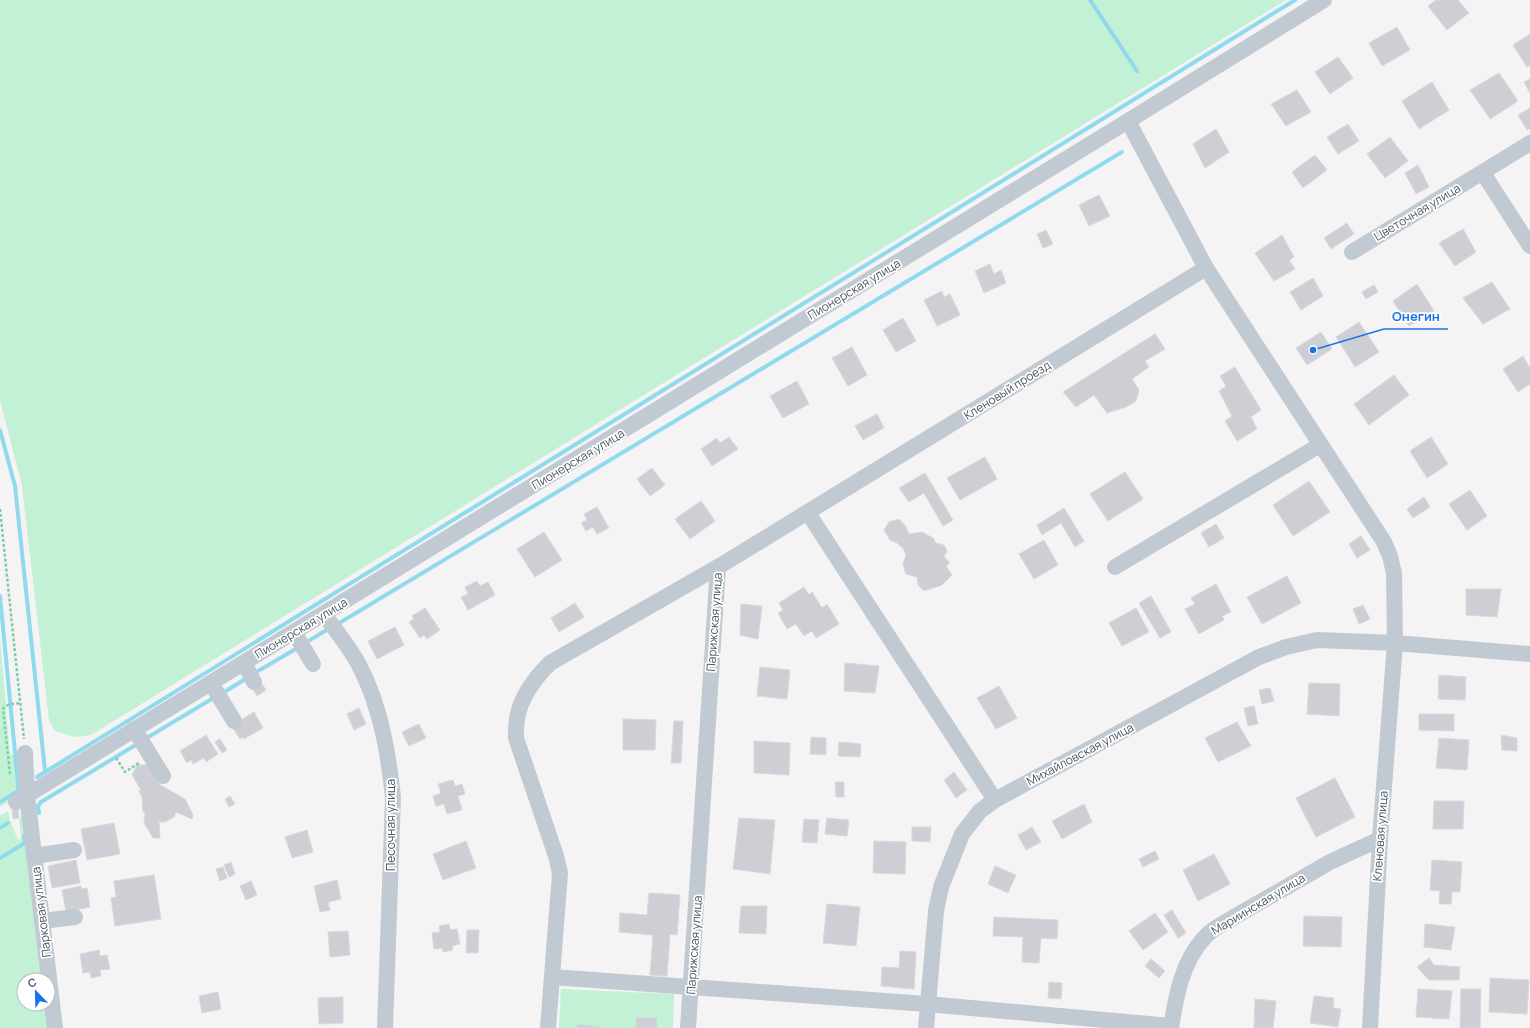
<svg xmlns="http://www.w3.org/2000/svg" width="1530" height="1028" viewBox="0 0 1530 1028" font-family="Manrope,sans-serif">
<style>
.green{fill:#c3f1d5}
.lines{fill:none;stroke-linecap:round;stroke-linejoin:round}
.stream{stroke:#90daee;stroke-width:4}
.building{fill:#cdcfd5;stroke:#d7d9de}
.path{stroke:#7ad0a6;stroke-width:2.5;stroke-dasharray:3 2;stroke-linecap:butt}
.minor{stroke:#c1cad2;stroke-width:16}
.labels{text-anchor:middle;dominant-baseline:central;stroke-width:3.5;stroke-linejoin:round;paint-order:stroke}
.street-label{font-size:12px;fill:#4a5661;stroke:#fff}
.leader{fill:none;stroke:#1a73e8;stroke-width:1.5}
.callout-dot{fill:#1a73e8;stroke:#fff;stroke-width:1.5}
.callout-label{font-size:13px;text-anchor:middle;font-weight:bold;fill:#1a73e8;stroke:#fff;stroke-width:3.5;stroke-linejoin:round;paint-order:stroke}
</style>
<rect width="100%" height="100%" fill="#f5f3f3"/>
<g class="green">
<polygon points="0,0 1286,0 91,735 74,737 55,731 49,720 22,486 0,400"/>
<polygon points="0,636 10,755 22,754 22,794 0,807"/>
<polygon points="8,811 10,820 18,840 21,839 19,818 22,818 45,980 24,980 24,1004 48,1004 51,1028 0,1028 0,816"/>
<polygon points="561,989 674,994 673,1028 559,1028"/>
</g>
<g class="lines">
<g class="stream">
<polyline points="1090,0 1137,71"/>
<polyline points="0,430 15,486 45,771"/>
<polyline points="0,596 19,794"/>
<polyline points="336,625 1122,152"/>
<polyline points="305,643 330,628"/>
<polyline points="253,674 299,647"/>
<polyline points="221,694 247,678"/>
<polyline points="145,739 215,697"/>
<polyline points="37,777 1295,0"/>
<polyline points="0,802 18,791"/>
<polyline points="39,813 38,806 41,802 139,743"/>
<polyline points="0,828 8,823"/>
<polyline points="0,858 25,843 24,836"/>
</g>
</g>
<g class="building">
<polygon points="1436,0 1458,0 1469,13 1447,30 1428,6"/>
<polygon points="1397,27 1410,50 1382,66 1369,43"/>
<polygon points="1530,34 1530,65 1527,67 1513,45"/>
<polygon points="1338,57 1353,78 1330,94 1315,72"/>
<polygon points="1499,73 1518,101 1490,119 1470,90"/>
<polygon points="1530,79 1530,93 1524,82"/>
<polygon points="1432,82 1449,110 1419,129 1402,101"/>
<polygon points="1297,90 1311,112 1286,126 1271,104"/>
<polygon points="1530,108 1530,129 1527,130 1518,115"/>
<polygon points="1348,124 1359,141 1338,154 1327,137"/>
<polygon points="1216,129 1229,152 1205,168 1193,144"/>
<polygon points="1390,137 1408,161 1385,178 1367,154"/>
<polygon points="1315,155 1327,170 1303,188 1292,172"/>
<polygon points="1418,165 1429,187 1416,194 1405,173"/>
<polygon points="1099,195 1110,216 1089,226 1079,205"/>
<polygon points="1347,223 1354,234 1331,249 1324,238"/>
<polygon points="1463,229 1476,252 1455,266 1439,243"/>
<polygon points="1046,230 1053,244 1043,248 1037,234"/>
<polygon points="1282,235 1294,257 1289,260 1295,269 1274,281 1255,253"/>
<polygon points="990,264 994,274 1001,270 1006,283 984,293 975,271"/>
<polygon points="1313,278 1323,296 1301,310 1290,292"/>
<polygon points="1492,282 1510,309 1483,324 1463,298"/>
<polygon points="1417,284 1434,311 1409,326 1393,301"/>
<polygon points="1374,285 1378,292 1366,299 1362,292"/>
<polygon points="942,291 944,297 950,294 960,315 937,326 924,300"/>
<polygon points="903,318 916,341 896,352 883,330"/>
<polygon points="1359,322 1379,352 1355,367 1336,337"/>
<polygon points="1321,332 1332,349 1307,365 1296,348"/>
<polygon points="1155,334 1165,349 1145,361 1149,367 1132,379 1139,390 1136,401 1126,407 1107,413 1094,395 1076,407 1063,392"/>
<polygon points="852,347 867,375 848,386 832,358"/>
<polygon points="1523,356 1530,368 1530,384 1518,392 1503,369"/>
<polygon points="1235,367 1261,410 1251,417 1257,429 1237,441 1225,421 1232,416 1219,391 1226,386 1220,376"/>
<polygon points="1394,375 1409,395 1369,425 1354,404"/>
<polygon points="797,381 809,404 783,418 770,396"/>
<polygon points="877,414 884,428 863,440 855,426"/>
<polygon points="729,437 738,449 712,466 701,449 717,438 720,443"/>
<polygon points="1431,437 1448,464 1427,478 1410,451"/>
<polygon points="985,457 997,479 960,500 947,478"/>
<polygon points="652,468 665,485 650,496 637,479"/>
<polygon points="1125,472 1143,499 1108,521 1090,494"/>
<polygon points="925,473 953,520 943,526 924,493 909,502 899,488"/>
<polygon points="1309,481 1330,512 1293,536 1273,505"/>
<polygon points="1470,490 1487,516 1467,530 1449,504"/>
<polygon points="1424,497 1430,507 1413,518 1407,509"/>
<polygon points="701,501 715,521 690,539 675,519"/>
<polygon points="597,507 609,528 597,534 593,527 586,531 581,523 587,520 584,514"/>
<polygon points="1064,508 1084,541 1075,547 1061,523 1042,535 1037,525"/>
<polygon points="899,519 906,527 909,534 922,532 933,538 936,543 944,545 947,551 944,557 950,563 946,566 952,575 942,585 924,591 918,585 917,577 906,574 903,564 906,555 903,548 897,543 890,540 884,530 889,522"/>
<polygon points="1216,524 1224,538 1209,547 1201,533"/>
<polygon points="544,532 562,560 535,577 517,549"/>
<polygon points="1361,536 1370,550 1357,558 1349,544"/>
<polygon points="1044,540 1058,565 1034,579 1019,554"/>
<polygon points="1287,576 1301,603 1262,624 1247,597"/>
<polygon points="477,581 480,586 488,582 495,595 468,610 461,597 468,594 465,587"/>
<polygon points="1216,584 1231,612 1222,616 1224,620 1199,634 1185,609 1195,604 1191,598"/>
<polygon points="804,587 809,595 812,592 822,608 827,604 839,624 816,638 812,631 804,636 796,624 787,629 778,613 783,610 779,603"/>
<polygon points="1466,589 1501,589 1497,617 1466,615"/>
<polygon points="1151,596 1171,632 1160,638 1139,603"/>
<polygon points="575,603 584,617 559,632 551,618"/>
<polygon points="741,604 762,606 758,639 740,635"/>
<polygon points="1363,605 1370,619 1359,624 1353,609"/>
<polygon points="425,608 440,630 427,639 424,635 420,638 409,622 414,619 412,616"/>
<polygon points="1136,608 1149,632 1122,646 1109,623"/>
<polygon points="395,627 404,645 377,659 368,641"/>
<polygon points="845,663 879,666 875,693 844,691"/>
<polygon points="760,667 790,670 787,699 757,696"/>
<polygon points="1439,675 1466,677 1465,700 1438,699"/>
<polygon points="259,679 266,690 257,696 250,684"/>
<polygon points="1309,683 1340,684 1339,716 1307,714"/>
<polygon points="999,686 1017,718 996,729 977,698"/>
<polygon points="1270,688 1274,701 1262,704 1259,690"/>
<polygon points="1254,706 1258,724 1248,726 1244,708"/>
<polygon points="359,708 366,724 354,730 347,714"/>
<polygon points="254,712 263,728 244,739 242,737 240,739 233,728 234,724"/>
<polygon points="1419,714 1454,714 1454,731 1419,730"/>
<polygon points="623,719 656,720 655,750 623,750"/>
<polygon points="674,721 683,721 681,763 671,763"/>
<polygon points="1237,722 1251,746 1218,762 1205,738"/>
<polygon points="419,724 426,738 409,746 402,732"/>
<polygon points="206,735 218,754 206,762 204,758 193,764 191,760 187,763 180,751"/>
<polygon points="1501,735 1517,738 1517,751 1502,750"/>
<polygon points="811,737 826,738 826,755 810,754"/>
<polygon points="1439,738 1469,740 1467,770 1436,768"/>
<polygon points="220,739 227,750 222,753 215,742"/>
<polygon points="754,741 790,743 789,775 754,773"/>
<polygon points="839,742 861,744 860,757 838,756"/>
<polygon points="137,765 148,765 160,785 185,799 193,815 192,819 176,812 174,817 165,822 159,822 160,838 153,838 144,823 145,812 143,812 142,797 139,791 141,790 132,775"/>
<polygon points="954,772 967,790 956,798 944,780"/>
<polygon points="1335,778 1355,817 1316,837 1296,798"/>
<polygon points="453,780 455,786 462,784 465,794 458,796 462,810 447,814 444,804 436,806 433,796 441,793 438,784"/>
<polygon points="835,782 844,782 844,797 836,797"/>
<polygon points="230,796 235,804 229,807 225,799"/>
<polygon points="1434,801 1464,801 1463,829 1433,829"/>
<polygon points="1084,804 1092,822 1062,839 1052,821"/>
<polygon points="18,809 19,818 13,819 12,810"/>
<polygon points="739,818 775,820 770,874 733,869"/>
<polygon points="827,818 849,820 847,836 825,834"/>
<polygon points="804,819 819,820 817,843 802,842"/>
<polygon points="114,823 120,854 87,860 81,829"/>
<polygon points="912,827 931,827 930,842 912,841"/>
<polygon points="1032,827 1041,842 1026,850 1018,835"/>
<polygon points="307,830 313,852 292,858 285,837"/>
<polygon points="466,841 476,868 443,880 433,854"/>
<polygon points="874,841 906,842 905,874 873,873"/>
<polygon points="1155,851 1159,859 1143,867 1139,859"/>
<polygon points="1214,854 1230,884 1198,901 1183,870"/>
<polygon points="76,860 80,883 52,888 48,866"/>
<polygon points="1432,860 1462,862 1460,892 1452,892 1451,904 1439,904 1440,891 1430,890"/>
<polygon points="231,862 235,874 229,877 224,865"/>
<polygon points="995,866 1016,875 1008,893 988,884"/>
<polygon points="223,867 227,878 220,881 216,869"/>
<polygon points="154,875 161,919 115,926 111,898 116,897 114,881"/>
<polygon points="337,880 341,899 328,902 330,910 320,912 314,886"/>
<polygon points="251,881 257,895 246,900 240,886"/>
<polygon points="81,886 82,889 87,888 90,907 66,912 62,890"/>
<polygon points="649,893 680,895 677,935 670,934 667,976 650,975 653,935 619,932 620,913 647,915"/>
<polygon points="827,904 860,907 856,946 823,943"/>
<polygon points="741,906 767,906 766,934 739,933"/>
<polygon points="1172,910 1186,933 1178,938 1164,915"/>
<polygon points="1155,913 1168,932 1143,950 1129,931"/>
<polygon points="1304,916 1342,917 1341,947 1303,946"/>
<polygon points="994,917 1058,920 1057,939 1041,938 1039,963 1022,962 1023,937 993,936"/>
<polygon points="449,924 450,930 457,929 460,944 452,946 453,950 443,952 442,948 434,949 432,933 440,932 439,926"/>
<polygon points="1425,924 1455,927 1451,950 1424,947"/>
<polygon points="467,930 479,930 478,953 466,953"/>
<polygon points="348,931 350,955 330,957 328,932"/>
<polygon points="99,950 100,956 107,955 110,969 100,970 101,976 91,978 90,972 83,973 80,954"/>
<polygon points="900,951 916,952 914,989 881,986 882,967 899,968"/>
<polygon points="1429,958 1434,965 1460,967 1459,980 1429,980 1417,967"/>
<polygon points="1151,959 1165,971 1159,978 1145,966"/>
<polygon points="1490,978 1529,980 1527,1014 1489,1012"/>
<polygon points="1049,982 1062,983 1061,999 1048,998"/>
<polygon points="1418,989 1452,991 1449,1019 1416,1017"/>
<polygon points="1461,989 1481,989 1480,1028 1460,1028"/>
<polygon points="218,992 221,1009 202,1013 199,996"/>
<polygon points="1314,996 1334,998 1333,1008 1341,1009 1338,1027 1310,1023"/>
<polygon points="343,997 343,1023 319,1024 318,998"/>
<polygon points="1255,999 1276,1001 1273,1028 1254,1028"/>
<rect x="636" y="1018" width="21" height="10"/>
<polygon points="577,1024 599,1027 599,1028 577,1028"/>
</g>
<g class="lines">
<g class="path">
<polyline points="0,509 24,739"/>
<polyline points="116,758 125,772 139,763"/>
<path d="M10 774 3 709C7 703 15 704 21 703"/>
</g>
<g class="minor">
<polyline points="1128,121 1206,268 1384,542 1390,556 1394,573 1395,643 1380,839 1370,1028"/>
<polyline points="1483,173 1530,246"/>
<polyline points="1352,252 1530,143"/>
<polyline points="808,513 995,800"/>
<polyline points="1115,567 1320,445"/>
<path d="M324 614C335 630 352 650 360 667 381 708 388 752 393 797L385 1028"/>
<polyline points="294,632 313,664"/>
<polyline points="244,663 254,682"/>
<polyline points="211,683 234,721"/>
<polyline points="134,729 163,776"/>
<polyline points="25,753 27,796 55,1028"/>
<polyline points="16,802 1128,121 1324,0"/>
<polyline points="34,856 74,850"/>
<polyline points="42,921 75,917"/>
<polyline points="552,977 927,1004 1171,1026"/>
<path d="M548 1028 560 873 556 856 516 738C516 732 516 725 517 719 520 698 535 678 550 663L718 567 1206 268"/>
<polyline points="688,1028 718,567"/>
<polyline points="926,1028 936,911 941,887 962,834 980,811 995,800 1259,657 1286,647 1317,640 1395,643 1530,654"/>
<path d="M1171 1028C1176 996 1182 962 1204 938 1209 932 1216 928 1222 924L1330 862 1380 839"/>
</g>
</g>
<g class="labels">
<g class="street-label">
<text transform="translate(1417 212) rotate(-31)">Цветочная улица</text>
<text transform="translate(854 289) rotate(-31)">Пионерская улица</text>
<text transform="translate(1007 390) rotate(-32)">Кленовый проезд</text>
<text transform="translate(578 459) rotate(-31)">Пионерская улица</text>
<text transform="translate(714 622) rotate(-86)">Парижская улица</text>
<text transform="translate(301 628) rotate(-31)">Пионерская улица</text>
<text transform="translate(1080 754) rotate(-28)">Михайловская улица</text>
<text transform="translate(390 825) rotate(-90)">Песочная улица</text>
<text transform="translate(1380 836) rotate(-86)">Кленовая улица</text>
<text transform="translate(1258 904) rotate(-31)">Мариинская улица</text>
<text transform="translate(41 912) rotate(-97)">Парковая улица</text>
<text transform="translate(694 945) rotate(-86)">Парижская улица</text>
</g>
</g>
<path class="leader" d="M1313 350L1384 329H1448"/>
<circle class="callout-dot" cx="1313" cy="350" r="4"/>
<g class="callout-label">
<text x="1416" y="321">Онегин</text>
</g>
<g transform="translate(36 992) rotate(337)"><circle r="19" fill="#ffffff" stroke="#b7bbc0"/>
<path d="M0-3L7 15L0 10L-7 15Z" fill="#1a73e8"/>
<text y="-6" font-size="11" font-weight="bold" text-anchor="middle" fill="#4a5661">С</text>
</g>
</svg>
